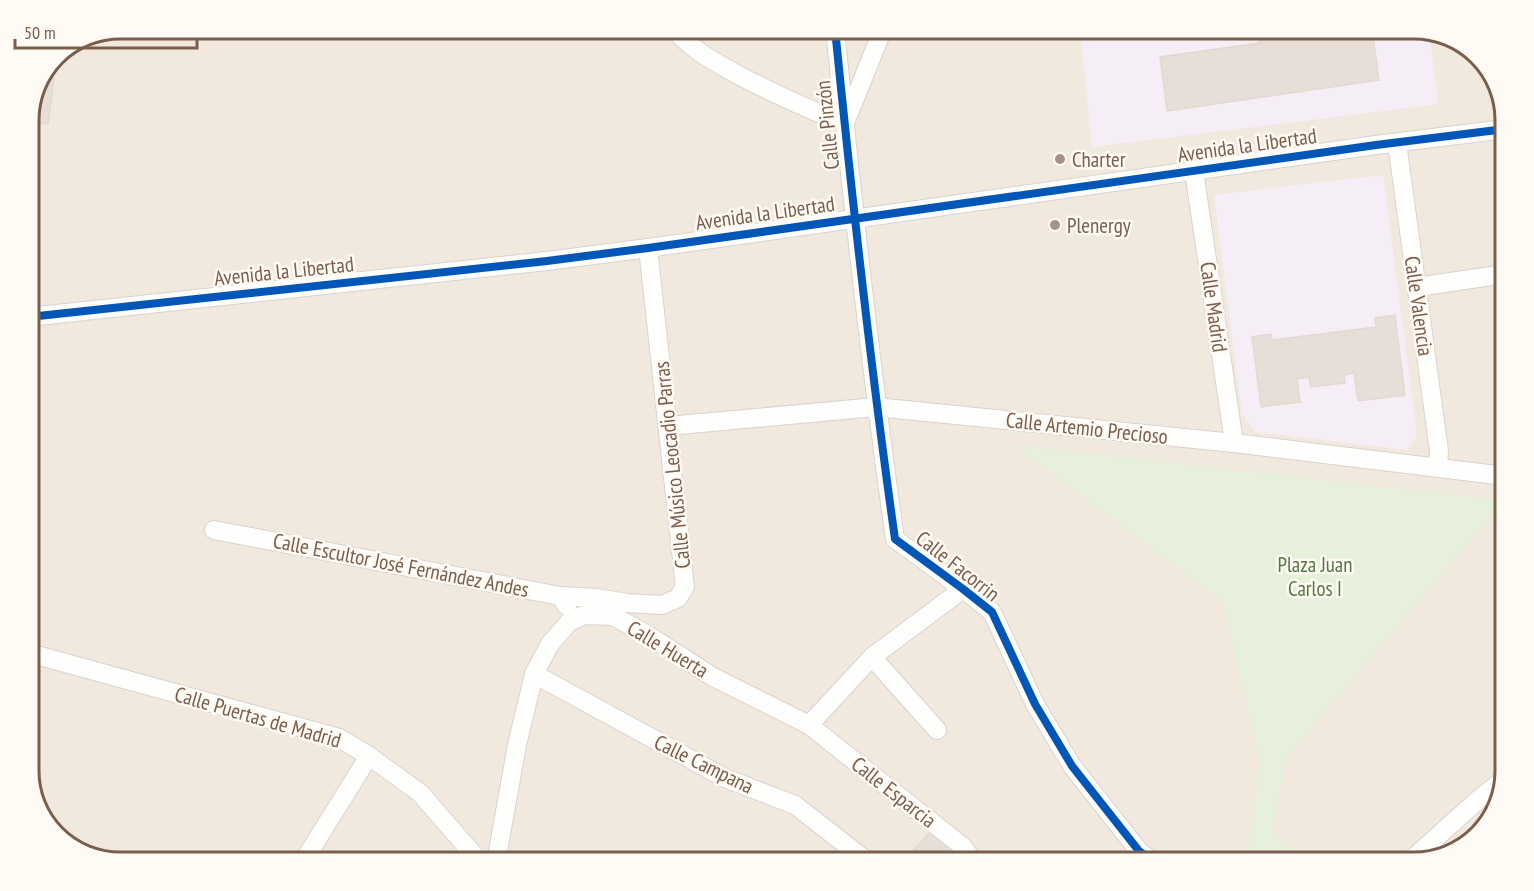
<svg xmlns="http://www.w3.org/2000/svg" width="1534" height="891" viewBox="0 0 1534 891" font-family="'PT Sans Narrow',sans-serif">
<style>
.residential{fill:#f2e9de}
.education{fill:#f6eef6}
.green{fill:#e6f0db}
.building{fill:#e6ded7;stroke:#e3d9d1;stroke-width:1.5}
.lines{fill:none;stroke-linecap:round;stroke-linejoin:round}
.minor-casing{stroke:#d9d3ce;stroke-width:20}
.minor{stroke:#fefefd;stroke-width:18}
.cycleway-casing{stroke:#fffaf3;stroke-width:11}
.cycleway{stroke:#0057b8;stroke-width:8}
.poi-dot{fill:#a69385;stroke:#fffaf3;stroke-width:2}
.labels{text-anchor:middle;dominant-baseline:central;stroke-width:5;stroke-linejoin:round;paint-order:stroke}
.street-label{font-size:21px;fill:#7a5e4c;stroke:#fffaf3}
.poi-label{font-size:21px;fill:#7a5e4c;stroke:#fffaf3;text-anchor:start}
.park-label{font-size:21px;fill:#517a41;stroke:#fffaf3}
.rim{fill:none;stroke:#7a5e4c;stroke-width:3}
</style>
<rect width="100%" height="100%" fill="#f9f6f0"/>
<polygon class="residential" points="120,29 1414,29 1459,41 1490,70 1505,115 1505,771 1493,816 1460,850 1414,862 120,862 75,850 44,821 29,776 29,115 56,55"/>
<g class="education">
<polygon points="1080,29 1414,29 1429,32 1438,104 1092,147"/>
<polygon points="1383,175 1417,435 1407,450 1256,432 1242,414 1214,195"/>
</g>
<polygon class="green" points="1013,445 1504,500 1285,759 1272,830 1303,862 1265,862 1249,848 1260,761 1222,601"/>
<g class="building">
<polygon points="1257,29 1290,29 1292,39 1360,29 1372,29 1379,80 1167,111 1160,57 1259,43"/>
<polygon points="56,55 57,55 48,124 29,121 29,115"/>
<polygon points="1395,315 1405,395 1358,401 1354,373 1344,375 1345,383 1311,387 1309,377 1297,379 1300,402 1261,407 1252,337 1271,334 1272,340 1376,327 1375,318"/>
<polygon points="933,829 962,855 959,862 903,862"/>
</g>
<g class="lines">
<defs>
<g id="minor">
<path d="M674 29C690 49 715 62 738 75 773 93 808 110 845 123L883 29"/>
<path d="M835 29C852 199 871 370 895 539L963 589 992 612 1035 704 1072 766 1139 851 1153 862"/>
<polyline points="1397,143 1439,451 1438,468"/>
<polyline points="1194,171 1234,443"/>
<polyline points="1417,287 1505,274"/>
<polyline points="29,317 547,261 648,248 1376,145 1505,129"/>
<polyline points="668,426 876,407 1234,443 1505,476"/>
<polyline points="214,530 560,596 567,606"/>
<polyline points="560,596 596,598 627,603 662,605 678,598 685,587 648,248"/>
<polyline points="29,653 339,738 369,756 420,793 480,862"/>
<polyline points="872,657 937,730"/>
<polyline points="534,674 725,778 795,805 868,862"/>
<polyline points="809,725 872,657 963,589"/>
<polyline points="303,862 369,756"/>
<polyline points="496,862 517,745 534,674 550,644 569,622 584,615 613,616 648,635 713,677 809,725 962,846 974,862"/>
<polyline points="1409,862 1479,799 1503,780"/>
</g>
</defs>
<use href="#minor" class="minor-casing"/>
<use href="#minor" class="minor"/>
<defs>
<g id="cycleway">
<path d="M835 29C852 199 871 370 895 539L963 589 992 612 1035 704 1072 766 1139 851 1153 862"/>
<polyline points="29,317 547,261 648,248 1376,145 1505,129"/>
</g>
</defs>
<use href="#cycleway" class="cycleway-casing"/>
<use href="#cycleway" class="cycleway"/>
</g>
<g class="poi-dot">
<circle cx="1060" cy="159" r="6"/>
<circle cx="1055" cy="225" r="6"/>
</g>
<g class="labels">
<g class="street-label">
<text transform="translate(827 125) rotate(-96)">Calle Pinzón</text>
<text transform="translate(1247 145) rotate(-8)">Avenida la Libertad</text>
<text transform="translate(765 213) rotate(-8)">Avenida la Libertad</text>
<text transform="translate(284 271) rotate(-6)">Avenida la Libertad</text>
<text transform="translate(1419 306) rotate(82)">Calle Valencia</text>
<text transform="translate(1214 307) rotate(82)">Calle Madrid</text>
<text transform="translate(1087 428) rotate(6)">Calle Artemio Precioso</text>
<text transform="translate(672 465) rotate(-96)">Calle Músico Leocadio Parras</text>
<text transform="translate(401 565) rotate(11)">Calle Escultor José Fernández Andes</text>
<text transform="translate(958 566) rotate(38)">Calle Facorrin</text>
<text transform="translate(668 649) rotate(31)">Calle Huerta</text>
<text transform="translate(258 717) rotate(16)">Calle Puertas de Madrid</text>
<text transform="translate(704 764) rotate(26)">Calle Campana</text>
<text transform="translate(894 792) rotate(38)">Calle Esparcia</text>
</g>
<g class="poi-label">
<text x="1072" y="159">Charter</text>
<text x="1067" y="225">Plenergy</text>
</g>
<g class="park-label">
<text x="1315" y="564">Plaza Juan<tspan x="1315" dy="24">Carlos I</tspan></text>
</g>
</g>
<path d="M0 0H1534V891H0ZM120 39H1414A81 81 0 0 1 1495 120V771A81 81 0 0 1 1414 852H120A81 81 0 0 1 39 771V120A81 81 0 0 1 120 39Z" fill="#fffaf3" fill-rule="evenodd"/>
<path class="rim" d="M120 39H1414A81 81 0 0 1 1495 120V771A81 81 0 0 1 1414 852H120A81 81 0 0 1 39 771V120A81 81 0 0 1 120 39Z"/>
<path d="M15 39v9h182v-9" fill="none" stroke="#7a5e4c" stroke-width="3"/>
<text x="24" y="39" font-size="18" fill="#7a5e4c" stroke="#fffaf3" stroke-width="4.5" paint-order="stroke">50 m</text>
</svg>
